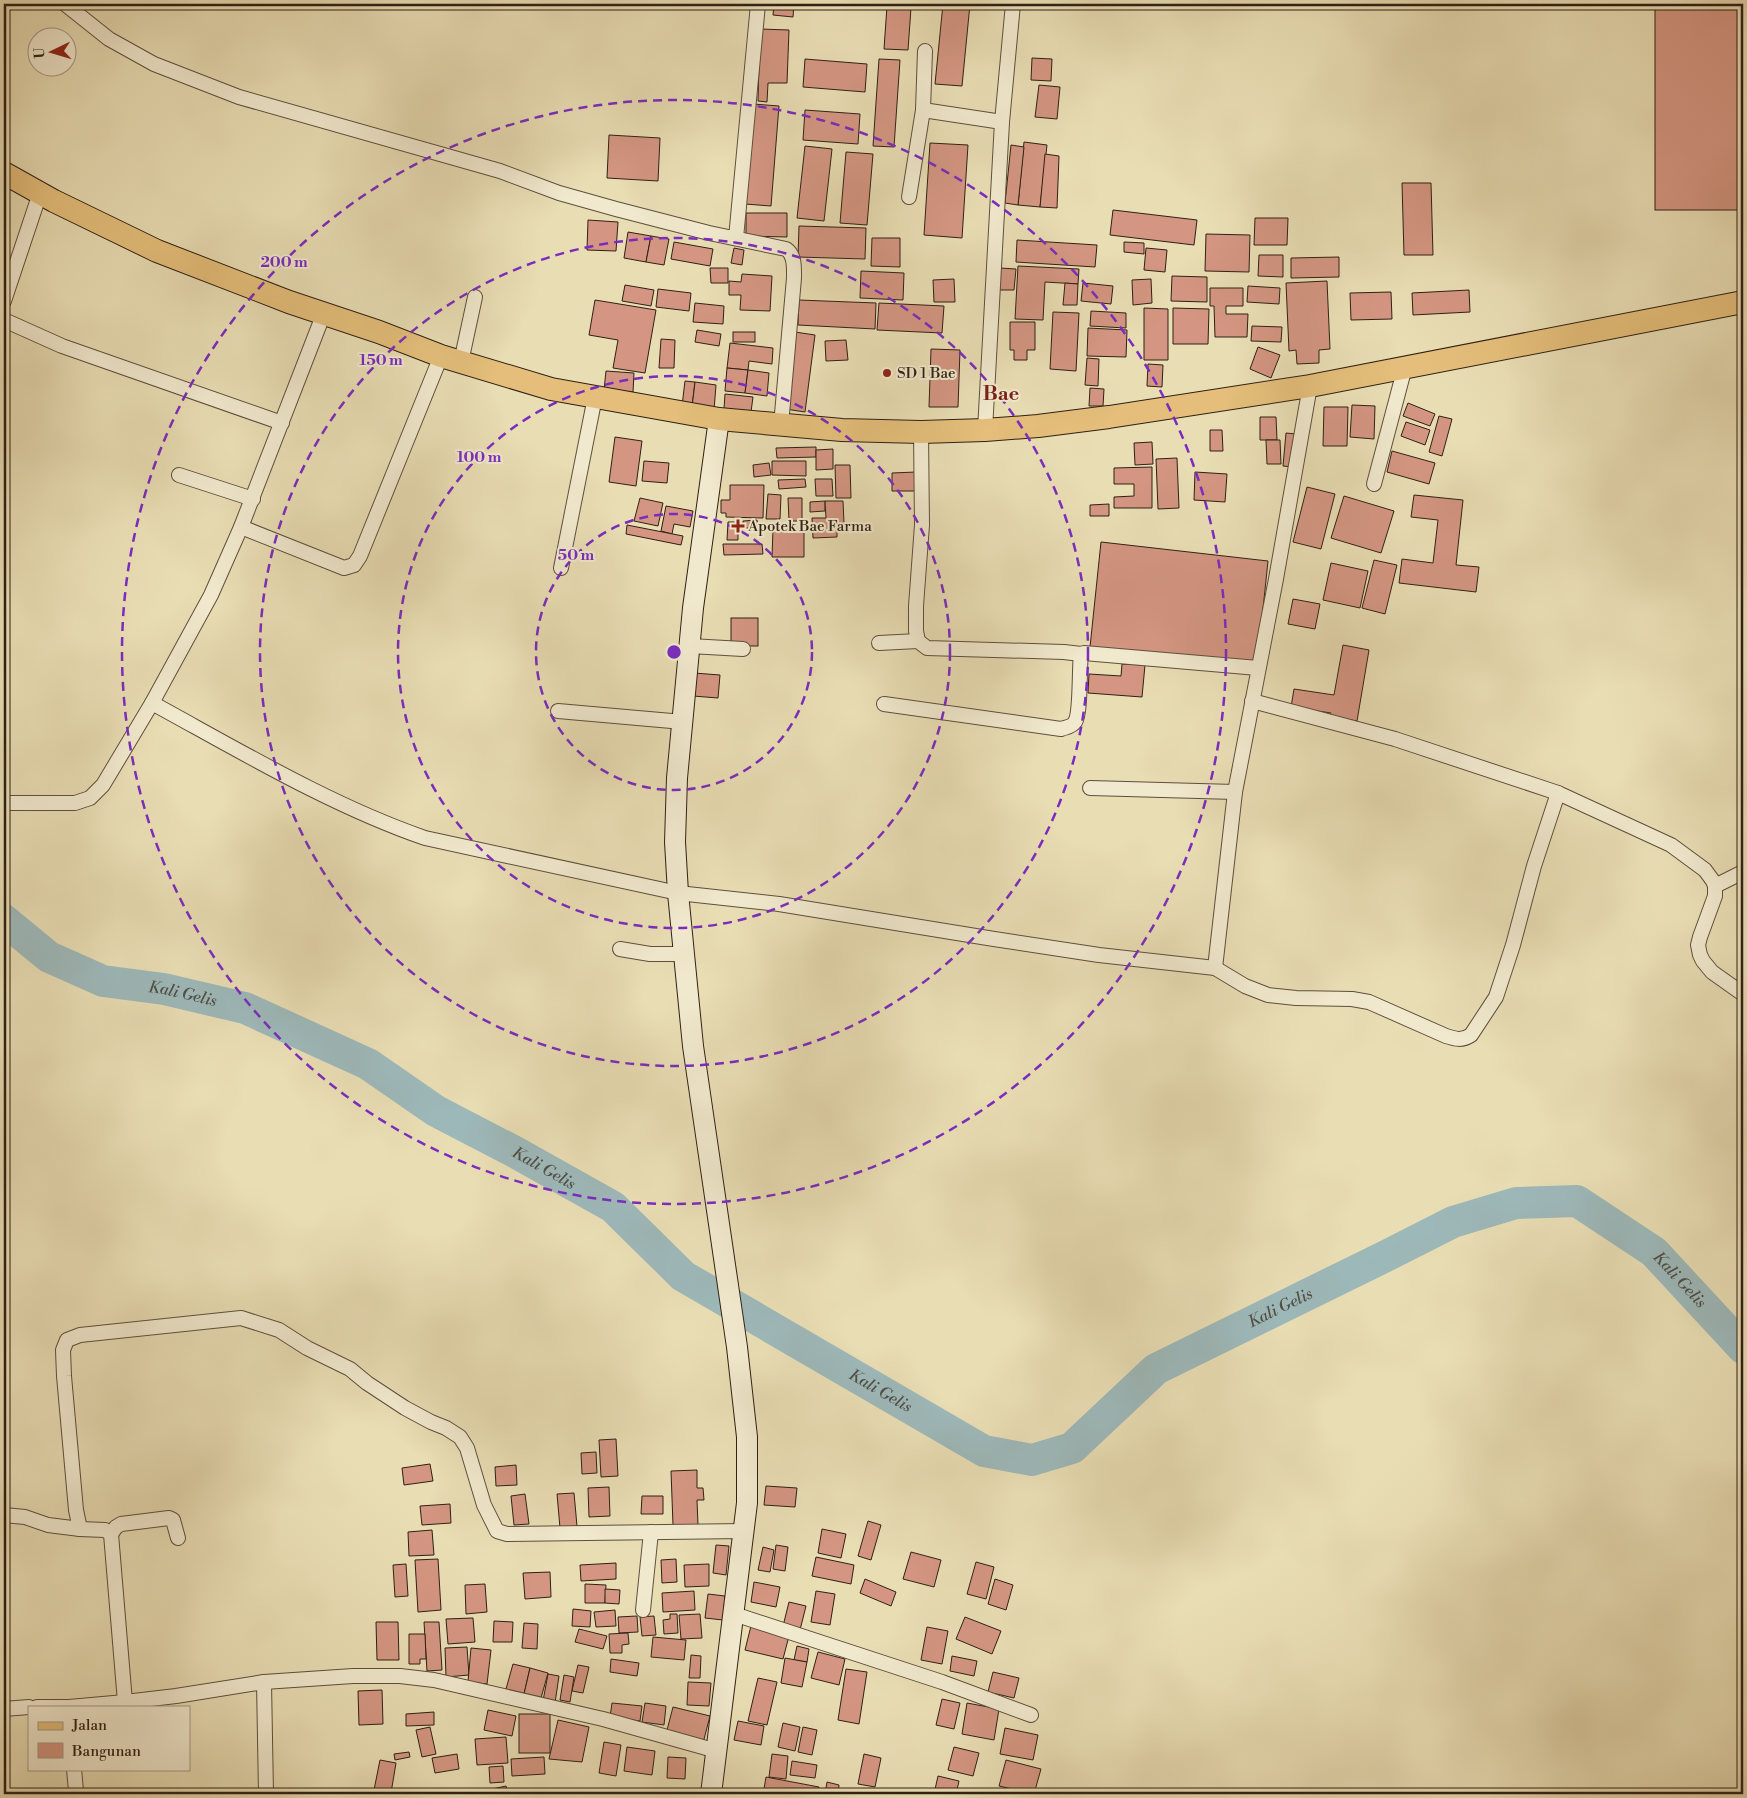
<svg xmlns="http://www.w3.org/2000/svg" width="1747" height="1798" viewBox="0 0 1747 1798" font-family="'Libre Bodoni',serif">
<style>
.lines{fill:none;stroke-linecap:round;stroke-linejoin:round}
.river{stroke:#9db8b9;stroke-width:32}
.building{fill:#d49682;stroke:#2f2014}
.street-casing{stroke:#5e4f3c;stroke-width:16}
.secondary-casing{stroke:#2f2014;stroke-width:22}
.primary-casing{stroke:#2f2014;stroke-width:24}
.street{stroke:#f1e9ce;stroke-width:14}
.secondary{stroke:#f1e9ce;stroke-width:20}
.primary{stroke:#e4be7a;stroke-width:22}
.ring{fill:none;stroke:#7b2cbf;stroke-width:2.5;stroke-dasharray:9 6}
.poi-dot{fill:#8f2418;stroke:#f1e9ce;stroke-width:2}
.labels{text-anchor:middle;dominant-baseline:central;stroke-width:4;stroke-linejoin:round;paint-order:stroke}
.poi-label{font-size:15px;fill:#2f2014;stroke:#f1e9ce;text-anchor:start}
.water-label{font-size:16px;font-style:italic;fill:#504e46;stroke:#f1e9ce}
.district-label{font-size:20px;font-weight:bold;fill:#7a1f14;stroke:#f1e9ce}
.centre{fill:#7b2cbf;stroke:#f1e9ce;stroke-width:2.5}
.ring-label{font-size:15px;text-anchor:middle;font-weight:bold;fill:#7b2cbf;stroke:#f1e9ce;stroke-width:4;stroke-linejoin:round;paint-order:stroke}
</style>
<rect width="100%" height="100%" fill="#e9ddb4"/>
<filter id="stains"><feTurbulence type="fractalNoise" baseFrequency=".004" numOctaves="4"/><feColorMatrix values="0 0 0 0 .2 0 0 0 0 .09 0 0 0 0 .02 0 0 0 .5 -.17"/></filter>
<radialGradient id="worn" r=".72"><stop offset=".6" stop-color="#630" stop-opacity="0"/><stop offset="1" stop-color="#630" stop-opacity=".3"/></radialGradient>
<g class="lines">
<path class="river" id="s1" d="M4 920 49 957 103 981 164 989 245 1008 368 1064 436 1111 515 1152 613 1207 683 1276 984 1451 1032 1460 1072 1448 1156 1369 1384 1257 1453 1222 1516 1203 1577 1201 1654 1252 1743 1348"/>
</g>
<g class="building">
<polygon points="774,4 794,4 793,17 773,15"/>
<polygon points="943,4 970,4 962,86 935,84"/>
<rect x="1655" y="4" width="88" height="206"/>
<polygon points="887,6 911,8 908,50 884,49"/>
<polygon points="760,29 789,30 787,83 768,83 767,102 758,101"/>
<polygon points="1032,58 1052,59 1051,81 1031,80"/>
<polygon points="805,59 867,64 865,92 803,87"/>
<polygon points="879,59 900,60 894,147 873,146"/>
<polygon points="1039,85 1060,87 1057,119 1035,117"/>
<polygon points="753,104 779,106 771,206 745,204"/>
<polygon points="805,110 860,114 858,144 803,140"/>
<polygon points="609,135 660,138 658,181 607,178"/>
<polygon points="1024,142 1047,145 1040,207 1018,205"/>
<polygon points="930,143 968,145 962,238 924,235"/>
<polygon points="1011,145 1024,147 1018,205 1005,203"/>
<polygon points="805,146 832,149 824,221 797,218"/>
<polygon points="846,152 873,154 867,225 840,223"/>
<polygon points="1045,154 1059,156 1057,208 1040,207"/>
<polygon points="1402,183 1431,183 1433,255 1404,255"/>
<polygon points="1113,210 1197,220 1194,245 1110,235"/>
<polygon points="746,213 787,213 787,237 746,236"/>
<polygon points="1255,218 1288,218 1287,245 1254,245"/>
<polygon points="588,220 618,222 616,251 587,250"/>
<polygon points="799,226 866,228 865,259 798,257"/>
<polygon points="628,232 651,236 646,262 624,258"/>
<polygon points="1206,234 1250,235 1249,272 1205,271"/>
<polygon points="651,236 669,239 664,265 646,262"/>
<polygon points="872,238 900,238 900,267 871,266"/>
<polygon points="1017,240 1097,245 1095,267 1016,262"/>
<polygon points="674,242 713,249 710,266 671,259"/>
<polygon points="1124,242 1144,243 1144,254 1124,252"/>
<polygon points="734,248 744,250 742,265 731,263"/>
<polygon points="1146,248 1167,250 1165,272 1144,270"/>
<polygon points="1259,255 1283,255 1283,277 1258,276"/>
<polygon points="1339,257 1339,277 1291,278 1291,258"/>
<polygon points="1018,266 1079,269 1078,284 1045,282 1043,320 1015,319"/>
<polygon points="710,268 728,268 728,283 711,283"/>
<polygon points="1000,268 1016,269 1014,290 999,290"/>
<polygon points="861,271 904,273 903,300 860,298"/>
<polygon points="742,274 772,276 770,311 740,310 741,295 729,295 729,281 741,282"/>
<polygon points="1172,276 1207,277 1207,302 1171,301"/>
<polygon points="954,279 955,302 934,302 933,280"/>
<polygon points="1151,279 1152,303 1133,305 1132,280"/>
<polygon points="1327,281 1330,349 1319,350 1319,363 1297,364 1296,350 1289,351 1286,283"/>
<polygon points="1065,283 1078,284 1077,305 1063,305"/>
<polygon points="1083,283 1113,286 1111,304 1081,301"/>
<polygon points="625,285 654,290 651,306 622,301"/>
<polygon points="1248,286 1280,288 1279,304 1247,302"/>
<polygon points="1210,288 1243,288 1243,306 1226,306 1226,314 1248,314 1247,337 1215,337 1214,306 1210,306"/>
<polygon points="658,289 691,293 689,311 656,307"/>
<polygon points="1469,290 1470,312 1413,315 1412,293"/>
<polygon points="1391,292 1392,319 1351,320 1350,293"/>
<polygon points="595,300 656,310 645,373 613,368 618,340 589,335"/>
<polygon points="799,300 876,303 875,329 798,325"/>
<polygon points="695,303 724,306 723,324 693,322"/>
<polygon points="879,303 944,306 942,333 877,330"/>
<polygon points="1144,308 1168,309 1168,360 1144,360"/>
<polygon points="1173,308 1209,309 1208,344 1173,344"/>
<polygon points="1091,311 1126,313 1126,328 1090,326"/>
<polygon points="1053,312 1079,313 1076,371 1050,369"/>
<polygon points="1010,322 1035,322 1035,350 1027,350 1027,360 1014,360 1014,350 1010,350"/>
<polygon points="1252,326 1282,327 1281,342 1251,341"/>
<polygon points="1088,328 1127,330 1126,357 1087,356"/>
<polygon points="697,330 721,334 719,346 695,342"/>
<rect x="733" y="332" width="22" height="10"/>
<polygon points="795,332 815,335 805,412 785,409"/>
<polygon points="661,339 675,340 674,368 659,368"/>
<polygon points="846,340 848,360 826,361 825,341"/>
<polygon points="730,343 773,348 772,364 749,361 748,370 727,368"/>
<polygon points="1258,347 1280,355 1271,378 1250,369"/>
<polygon points="931,349 960,350 958,407 929,407"/>
<polygon points="1087,358 1099,359 1098,386 1085,385"/>
<polygon points="1148,364 1163,365 1162,387 1147,386"/>
<polygon points="727,368 748,370 745,393 725,391"/>
<polygon points="748,370 769,373 767,396 745,393"/>
<polygon points="606,371 634,373 633,392 604,390"/>
<polygon points="685,381 695,382 692,407 682,406"/>
<polygon points="695,382 716,385 714,410 692,407"/>
<polygon points="1090,388 1104,389 1103,406 1089,406"/>
<polygon points="725,394 753,397 751,412 724,409"/>
<polygon points="1408,403 1435,414 1430,426 1403,416"/>
<polygon points="1352,405 1375,406 1374,439 1350,437"/>
<polygon points="1324,407 1348,407 1347,446 1323,446"/>
<polygon points="1439,416 1452,419 1442,456 1429,452"/>
<polygon points="1260,417 1276,417 1277,440 1260,440"/>
<polygon points="1406,422 1430,430 1425,445 1401,436"/>
<polygon points="1210,430 1222,430 1223,451 1210,451"/>
<polygon points="1286,433 1296,434 1293,467 1283,466"/>
<polygon points="615,437 642,441 636,486 609,482"/>
<polygon points="1266,440 1280,440 1281,464 1267,464"/>
<polygon points="1152,442 1153,464 1135,465 1134,443"/>
<polygon points="816,447 816,457 777,458 776,448"/>
<polygon points="833,449 833,469 816,470 816,450"/>
<polygon points="1392,451 1435,463 1429,484 1387,472"/>
<polygon points="1177,458 1179,508 1158,509 1156,459"/>
<polygon points="644,461 669,463 667,483 642,481"/>
<polygon points="772,461 806,461 806,476 772,475"/>
<polygon points="769,463 771,475 754,477 753,465"/>
<polygon points="835,465 850,465 851,498 836,498"/>
<polygon points="1152,467 1152,508 1114,508 1114,497 1134,496 1134,484 1114,484 1114,468"/>
<polygon points="916,472 916,491 892,491 892,473"/>
<polygon points="1195,472 1227,474 1225,502 1194,500"/>
<polygon points="805,479 806,487 779,489 778,480"/>
<polygon points="815,479 832,479 833,496 816,496"/>
<polygon points="730,485 764,485 763,518 726,517 726,513 721,513 721,500 730,500"/>
<polygon points="1307,487 1335,494 1321,549 1293,542"/>
<polygon points="768,494 781,495 780,519 766,519"/>
<polygon points="1414,495 1463,500 1456,565 1479,567 1476,592 1399,583 1402,559 1433,563 1438,520 1411,517"/>
<polygon points="1344,496 1394,511 1381,553 1331,538"/>
<polygon points="640,498 663,503 658,526 634,521"/>
<polygon points="788,498 802,498 802,521 789,521"/>
<polygon points="825,501 825,511 810,512 810,502"/>
<polygon points="825,501 843,501 844,523 837,523 837,537 813,538 812,518 826,518"/>
<polygon points="1109,504 1109,516 1090,516 1090,505"/>
<polygon points="666,506 693,511 690,527 674,524 672,534 661,531"/>
<polygon points="757,520 758,528 743,528 743,521"/>
<polygon points="728,522 738,522 738,540 727,540"/>
<polygon points="627,525 683,536 681,545 626,534"/>
<polygon points="773,529 804,530 804,557 772,557"/>
<polygon points="1101,542 1268,561 1257,666 1090,647"/>
<polygon points="723,544 762,544 763,554 724,555"/>
<polygon points="1374,560 1397,565 1385,614 1362,608"/>
<polygon points="1331,563 1368,571 1360,608 1323,600"/>
<polygon points="1293,599 1320,604 1315,629 1288,624"/>
<rect x="731" y="618" width="27" height="28"/>
<polygon points="1343,645 1369,650 1357,721 1330,716 1331,713 1291,707 1294,689 1334,695"/>
<polygon points="1122,664 1145,665 1142,697 1088,693 1089,674 1121,676"/>
<polygon points="694,673 720,675 718,698 693,696"/>
<polygon points="616,1439 618,1476 601,1477 599,1440"/>
<polygon points="596,1452 597,1473 582,1474 581,1453"/>
<polygon points="430,1464 433,1481 404,1485 402,1468"/>
<polygon points="516,1465 517,1485 496,1486 495,1467"/>
<polygon points="697,1470 697,1488 703,1488 704,1500 697,1500 698,1525 673,1525 671,1471"/>
<polygon points="766,1486 797,1488 795,1507 764,1505"/>
<polygon points="609,1487 610,1516 589,1517 588,1488"/>
<polygon points="574,1493 577,1526 560,1528 557,1494"/>
<polygon points="525,1494 529,1524 514,1525 511,1496"/>
<polygon points="642,1496 663,1496 663,1514 641,1514"/>
<polygon points="450,1504 451,1523 422,1525 420,1506"/>
<polygon points="868,1521 881,1525 871,1560 858,1556"/>
<polygon points="822,1529 846,1534 841,1558 818,1553"/>
<polygon points="432,1530 434,1555 409,1556 408,1532"/>
<polygon points="716,1545 729,1546 726,1575 713,1573"/>
<polygon points="776,1545 788,1547 785,1571 773,1569"/>
<polygon points="763,1547 774,1550 770,1572 758,1570"/>
<polygon points="911,1552 941,1560 934,1587 903,1579"/>
<polygon points="816,1557 854,1565 851,1584 812,1576"/>
<polygon points="438,1559 441,1610 418,1612 415,1560"/>
<polygon points="676,1559 677,1582 662,1583 661,1560"/>
<polygon points="976,1562 994,1567 986,1599 967,1594"/>
<polygon points="616,1563 616,1579 581,1581 580,1565"/>
<polygon points="406,1564 408,1596 395,1597 393,1565"/>
<polygon points="709,1564 709,1586 685,1587 684,1565"/>
<polygon points="550,1572 551,1597 525,1599 523,1573"/>
<polygon points="865,1579 896,1592 891,1606 860,1593"/>
<polygon points="995,1579 1013,1585 1006,1610 988,1604"/>
<polygon points="754,1582 780,1587 776,1607 751,1602"/>
<polygon points="485,1584 487,1612 466,1614 465,1585"/>
<polygon points="585,1584 606,1585 605,1603 585,1603"/>
<polygon points="605,1589 620,1590 619,1604 605,1603"/>
<polygon points="694,1591 695,1610 663,1612 662,1593"/>
<polygon points="816,1591 835,1594 830,1625 811,1622"/>
<polygon points="708,1594 725,1596 723,1620 705,1618"/>
<polygon points="789,1602 806,1606 800,1630 783,1626"/>
<polygon points="573,1609 591,1611 590,1627 572,1626"/>
<polygon points="615,1610 616,1626 596,1627 594,1612"/>
<polygon points="670,1614 677,1614 678,1633 664,1634 663,1620 670,1619"/>
<polygon points="700,1614 702,1638 681,1639 679,1615"/>
<polygon points="637,1616 638,1632 619,1633 618,1617"/>
<polygon points="654,1616 656,1635 642,1636 640,1617"/>
<polygon points="965,1617 1001,1631 992,1654 956,1639"/>
<polygon points="473,1618 475,1642 448,1644 446,1619"/>
<polygon points="494,1621 513,1622 512,1642 493,1642"/>
<polygon points="376,1622 398,1622 399,1660 377,1660"/>
<polygon points="424,1622 439,1622 442,1670 427,1671"/>
<polygon points="524,1623 538,1624 537,1649 522,1648"/>
<polygon points="751,1626 789,1636 783,1659 745,1650"/>
<polygon points="927,1627 948,1631 942,1664 921,1660"/>
<polygon points="579,1629 607,1636 603,1649 575,1642"/>
<polygon points="628,1633 629,1644 622,1645 622,1653 610,1653 609,1634"/>
<polygon points="409,1634 425,1634 426,1659 420,1659 420,1664 409,1664"/>
<polygon points="653,1637 686,1640 684,1660 651,1657"/>
<polygon points="797,1646 809,1649 807,1662 794,1660"/>
<polygon points="467,1647 469,1675 446,1677 445,1648"/>
<polygon points="471,1648 491,1650 487,1684 468,1682"/>
<polygon points="818,1652 845,1659 839,1685 811,1678"/>
<polygon points="691,1655 701,1656 700,1678 689,1678"/>
<polygon points="952,1656 977,1661 974,1676 950,1671"/>
<polygon points="785,1658 807,1662 802,1687 781,1683"/>
<polygon points="611,1659 639,1663 637,1676 610,1672"/>
<polygon points="513,1664 530,1668 524,1694 506,1689"/>
<polygon points="578,1665 589,1667 583,1693 572,1691"/>
<polygon points="530,1668 548,1673 541,1698 524,1694"/>
<polygon points="846,1669 867,1672 859,1724 838,1720"/>
<polygon points="993,1672 1019,1678 1014,1698 988,1692"/>
<polygon points="548,1674 559,1676 555,1703 543,1701"/>
<polygon points="564,1675 574,1677 570,1702 560,1700"/>
<polygon points="758,1678 777,1682 767,1725 748,1721"/>
<polygon points="688,1682 711,1683 709,1706 687,1705"/>
<polygon points="382,1690 383,1724 359,1725 358,1691"/>
<polygon points="942,1699 960,1703 954,1729 936,1725"/>
<polygon points="612,1703 642,1706 640,1721 610,1717"/>
<polygon points="645,1703 666,1706 664,1725 642,1722"/>
<polygon points="967,1703 999,1709 994,1740 962,1734"/>
<polygon points="673,1707 710,1716 703,1743 666,1734"/>
<polygon points="488,1710 516,1716 512,1736 484,1730"/>
<polygon points="434,1712 434,1725 406,1726 406,1714"/>
<rect x="519" y="1714" width="31" height="39"/>
<polygon points="558,1720 589,1727 582,1762 549,1759"/>
<polygon points="738,1721 764,1726 761,1745 734,1740"/>
<polygon points="783,1723 800,1727 795,1751 778,1747"/>
<polygon points="430,1727 436,1754 422,1757 416,1730"/>
<polygon points="803,1727 817,1730 812,1755 798,1752"/>
<polygon points="1005,1728 1038,1735 1033,1760 1000,1754"/>
<polygon points="506,1737 508,1763 477,1765 475,1739"/>
<polygon points="604,1742 621,1745 616,1776 599,1773"/>
<polygon points="627,1747 655,1751 652,1775 624,1771"/>
<polygon points="954,1747 979,1753 973,1776 948,1770"/>
<polygon points="409,1752 410,1757 395,1760 394,1754"/>
<polygon points="457,1754 459,1769 435,1773 432,1758"/>
<polygon points="772,1754 788,1756 786,1779 769,1777"/>
<polygon points="864,1754 881,1758 875,1787 858,1784"/>
<polygon points="544,1757 545,1774 512,1776 511,1759"/>
<polygon points="668,1757 686,1758 685,1779 667,1778"/>
<polygon points="380,1760 396,1763 391,1793 374,1790"/>
<polygon points="1006,1760 1041,1769 1034,1794 999,1786"/>
<polygon points="792,1761 817,1765 815,1778 790,1775"/>
<polygon points="503,1766 504,1782 490,1783 489,1767"/>
<polygon points="938,1776 959,1781 956,1794 934,1794"/>
<polygon points="766,1777 819,1787 818,1794 777,1794 777,1792 764,1789"/>
<polygon points="827,1782 839,1785 838,1794 825,1794"/>
<polygon points="506,1786 508,1794 479,1794 478,1792"/>
<polygon points="648,1789 696,1792 696,1794 647,1794"/>
</g>
<g class="lines">
<defs>
<g id="street">
<path d="M65 4 109 39 154 64 239 97 500 171 559 193 616 209 709 233 786 249C795 255 794 268 794 278L781 425"/>
<polyline points="923,110 1002,122"/>
<polyline points="909,197 923,110 925,51"/>
<polyline points="736,238 758,4"/>
<polyline points="4,301 40,193"/>
<polyline points="4,320 62,346 282,423"/>
<polyline points="461,362 475,297"/>
<polyline points="985,430 1002,122 1013,4"/>
<polyline points="921,432 922,525 916,606 916,631 918,641 927,648 1064,652 1081,654"/>
<polyline points="179,475 253,499"/>
<polyline points="1374,484 1405,367"/>
<polyline points="241,527 344,568 354,565 360,556 441,356"/>
<polyline points="561,568 595,397"/>
<polyline points="879,643 918,641"/>
<polyline points="690,646 743,649"/>
<polyline points="1252,701 1395,739 1558,793 1671,845 1705,870 1713,881 1715,886 1715,896 1700,937 1698,945 1700,955 1703,961 1712,972 1743,994"/>
<path d="M152 703C240 751 332 806 425 838L678 893 779 904 994 939 1099 955 1215 968 1245 986 1268 995 1296 998 1352 999 1369 1002 1446 1036C1455 1039 1462 1041 1471 1035L1496 997 1513 945 1534 866 1558 793"/>
<path d="M884 704 1061 729C1066 727 1072 727 1075 722 1081 713 1079 668 1081 654L1084 653 1258 668"/>
<polyline points="558,711 683,722"/>
<polyline points="1090,788 1235,792"/>
<polyline points="4,803 75,803 90,798 103,785 152,703 211,595 241,527 324,313"/>
<polyline points="1715,886 1743,872"/>
<polyline points="620,949 650,954 684,954"/>
<polyline points="1215,968 1235,792 1276,579 1310,386"/>
<polyline points="4,1515 25,1517 48,1525 80,1529"/>
<polyline points="111,1534 116,1527 121,1524 169,1518 173,1520 178,1538"/>
<polyline points="643,1610 651,1532"/>
<polyline points="734,1614 942,1682 1031,1715"/>
<polyline points="264,1682 266,1794"/>
<polyline points="125,1702 111,1534 105,1530 80,1529 76,1510 64,1376 63,1350 67,1340 80,1335 241,1318 279,1330 307,1348 350,1369 367,1383 405,1408 431,1422 446,1428 460,1437 467,1448 484,1505 497,1531 507,1534 744,1531"/>
<polyline points="37,1707 69,1707 125,1702 176,1696 264,1682 353,1676 400,1676 434,1680 603,1719 717,1751"/>
<polyline points="4,1709 29,1707"/>
<polyline points="74,1769 76,1791"/>
</g>
<polyline id="secondary" points="711,1794 747,1503 747,1437 737,1347 693,1046 678,893 675,842 677,778 693,608 719,419"/>
<polyline id="primary" points="4,173 54,201 157,251 289,302 379,332 441,356 551,389 719,419 842,430 921,432 985,430 1038,426 1109,417 1310,386 1743,302"/>
</defs>
<use href="#street" class="street-casing"/>
<use href="#secondary" class="secondary-casing"/>
<use href="#primary" class="primary-casing"/>
<use href="#street" class="street"/>
<use href="#secondary" class="secondary"/>
<use href="#primary" class="primary"/>
</g>
<g class="ring">
<circle cx="674" cy="652" r="138"/>
<circle cx="674" cy="652" r="276"/>
<circle cx="674" cy="652" r="414"/>
<circle cx="674" cy="652" r="552"/>
</g>
<g class="poi-dot">
<circle cx="887" cy="373" r="5"/>
<path d="M735.5 518.5h5v5h5v5h-5v5h-5v-5h-5v-5h5z"/>
</g>
<g class="labels">
<g class="poi-label">
<text x="897" y="373">SD 1 Bae</text>
<text x="748" y="526">Apotek Bae Farma</text>
</g>
<g class="water-label">
<text stroke="none"><textPath href="#s1" startOffset="198">Kali Gelis</textPath></text>
<text stroke="none"><textPath href="#s1" startOffset="602">Kali Gelis</textPath></text>
<text stroke="none"><textPath href="#s1" startOffset="1922">Kali Gelis</textPath></text>
<text stroke="none"><textPath href="#s1" startOffset="1472">Kali Gelis</textPath></text>
<text stroke="none"><textPath href="#s1" startOffset="1008">Kali Gelis</textPath></text>
</g>
<g class="district-label">
<text x="1001" y="394">Bae</text>
</g>
</g>
<circle cx="674" cy="652" r="8" class="centre"/>
<g class="ring-label">
<text x="284" y="267">200 m</text>
<text x="381" y="365">150 m</text>
<text x="479" y="462">100 m</text>
<text x="576" y="560">50 m</text>
</g>
<rect width="1747" height="1798" fill="none" stroke="#e9ddb4" stroke-width="20"/>
<rect x="5" y="5" width="1737" height="1788" fill="none" stroke="#2f2014" stroke-width="2.5"/>
<rect x="10" y="10" width="1727" height="1778" fill="none" stroke="#2f2014"/>
<rect x="28" y="1706" width="162" height="65" fill="#f1e9ce" stroke="#a39984"/>
<rect x="38" y="1722" width="25" height="8" fill="#e4be7a" stroke="#a39984"/>
<text x="72" y="1730" font-size="15" fill="#2f2014">Jalan</text>
<rect x="38" y="1743" width="25" height="15" fill="#d49682" stroke="#a39984"/>
<text x="72" y="1756" font-size="15" fill="#2f2014">Bangunan</text>
<g transform="translate(52 52) rotate(265)"><circle r="24" fill="#f1e9ce" stroke="#a39984"/>
<path d="M0-4L9 19L0 12L-9 19Z" fill="#8f2418"/>
<text y="-8" font-size="14" font-weight="bold" text-anchor="middle" fill="#2f2014">U</text>
</g>
<rect width="100%" height="100%" filter="url(#stains)"/>
<rect width="100%" height="100%" fill="url(#worn)"/>
</svg>
